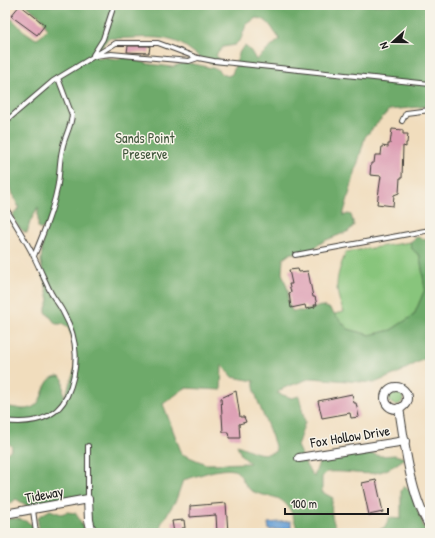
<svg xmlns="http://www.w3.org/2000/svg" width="435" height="538" viewBox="0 0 435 538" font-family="'Patrick Hand',sans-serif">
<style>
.green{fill:#88c57b;stroke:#52704c}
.forest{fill:#6eaa6b;stroke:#456344;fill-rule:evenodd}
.water{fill:#669fd5;stroke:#415e78}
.building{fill:#dd9db3}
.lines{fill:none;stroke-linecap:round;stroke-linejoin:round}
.service-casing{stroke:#3c3934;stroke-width:6}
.minor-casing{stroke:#3c3934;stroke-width:10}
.service{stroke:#fff;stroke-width:4}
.minor{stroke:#fff;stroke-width:8}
.labels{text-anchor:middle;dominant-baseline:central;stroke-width:3;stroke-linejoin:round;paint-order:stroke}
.park-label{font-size:14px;fill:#42573d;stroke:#f7f3e8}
.street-label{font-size:14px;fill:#1c1c1c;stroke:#f7f3e8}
</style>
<rect width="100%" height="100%" fill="#f7f3e8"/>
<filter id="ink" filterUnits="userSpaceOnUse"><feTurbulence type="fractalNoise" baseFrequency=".025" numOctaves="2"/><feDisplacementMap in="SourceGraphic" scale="8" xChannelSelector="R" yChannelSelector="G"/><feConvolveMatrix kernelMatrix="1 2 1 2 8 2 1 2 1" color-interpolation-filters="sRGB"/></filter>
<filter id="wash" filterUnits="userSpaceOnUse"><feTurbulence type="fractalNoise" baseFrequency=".012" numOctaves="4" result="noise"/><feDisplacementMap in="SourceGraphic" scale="16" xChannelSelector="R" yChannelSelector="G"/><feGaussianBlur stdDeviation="0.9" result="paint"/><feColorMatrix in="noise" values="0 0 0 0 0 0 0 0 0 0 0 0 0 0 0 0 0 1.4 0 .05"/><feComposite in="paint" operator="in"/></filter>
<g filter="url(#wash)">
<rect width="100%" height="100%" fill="#f1ddbd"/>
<g class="green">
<path d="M410 242 412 249 420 256 425 289 414 315 391 330 370 335 348 329 334 314 344 312C333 288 336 277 346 252Z"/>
<circle cx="396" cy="398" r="7"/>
</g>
<g class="forest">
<path d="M26 5H430V106L389 110 365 137 343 216 348 214 351 215 354 225 349 231 324 241 307 253H291L283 259 282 273 288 290V302L292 311H305L321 306 329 308 348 329 370 335 391 330 414 315 425 289 420 256 412 249 410 242 417 237 430 241V356L396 374 374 383 311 378 284 388 277 393 292 398 299 396 305 422 297 446 307 467 314 477 321 456 340 460 360 451 380 456 395 455 405 458C374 483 361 470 327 472L322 477V492L333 498C330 510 331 527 343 533H298C293 515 290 499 269 496 262 495 254 493 249 489 243 484 241 472 234 470 218 467 199 476 183 480L176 500 161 524 163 533H90L85 503 79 496 45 505 29 507 16 499 5 508V454L11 450 12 447 5 439 7 432 5 426V407C14 406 24 412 33 407 46 400 41 376 60 376L63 379 64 399 75 369 73 340 68 327 63 324H56L46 312V308L49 300 43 274 41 261 44 227 40 230 38 227V207L30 222 27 233C19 230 16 223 12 216L19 208 7 181 5 158V20L12 19 24 31 36 39 39 38 47 29 43 19ZM256 18C270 19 271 29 280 39L256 60 251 51 245 46 240 51 232 74 228 76 222 74 217 69 194 64 183 63 172 67 149 64 125 57 117 59 102 57 95 58 108 38C130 40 153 34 174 41 191 46 204 67 223 64L216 55 223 47 235 45 241 39 246 25ZM222 365 232 377 254 381C251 393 273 433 276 451 261 458 252 450 237 445L241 455 250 463 206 464 182 454 163 404 185 388 221 390Z"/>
<polygon points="404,486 411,492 426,533 351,533 363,529 377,531 385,527 389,518 401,519 401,491"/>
<path d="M50 510 61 514 67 512 76 513 86 533H5V520C18 516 29 521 38 530V517Z"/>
</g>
<polygon class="water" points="291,521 291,529 269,530 268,523"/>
<g id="blocks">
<g class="building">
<polygon points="20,5 45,25 37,35 11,16"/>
<polygon points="128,46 150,46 149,53 127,52"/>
<polygon points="392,129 403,130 403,134 408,134 407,143 406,143 406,147 403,146 402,178 400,178 399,193 394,195 393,206 377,204 381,176 370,175 371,163 374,163 375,155 381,155 382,146 388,147 388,144 390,144"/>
<polygon points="298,269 299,272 308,271 313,297 315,297 317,305 314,305 315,307 306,309 305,305 291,308 289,293 291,292 289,284 292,284 289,270"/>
<polygon points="236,391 240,417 244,417 246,422 239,424 240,438 229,438 228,432 223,432 221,398"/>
<polygon points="352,394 354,403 356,403 359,417 351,418 350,413 322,418 318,401"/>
<polygon points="376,480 383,512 369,515 362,483"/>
<polygon points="226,503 228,533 217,533 216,515 190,517 190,506"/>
<polygon points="184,520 185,528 182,528 183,533 174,533 172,521"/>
</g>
</g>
</g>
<g filter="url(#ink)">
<use href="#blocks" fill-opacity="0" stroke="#3c3934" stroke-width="1"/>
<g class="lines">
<defs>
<g id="service">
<polyline points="93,55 103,39 114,5"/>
<polyline points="95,56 111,54 189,61 198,58"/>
<polyline points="402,121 406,113 430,110"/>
<polyline points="5,122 53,81 116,43 158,43 198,58 214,61 430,84"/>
<path d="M5 207C15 224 26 240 34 257 40 269 45 281 51 293 55 300 61 307 64 314 79 340 79 369 67 396 55 421 30 424 5 421"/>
<polyline points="295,255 430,230"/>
<path d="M34 256C43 234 52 213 57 189 60 176 59 163 62 150 64 137 71 128 72 115L58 78"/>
<polyline points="88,446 88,499"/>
<polyline points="33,510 36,533"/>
</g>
<g id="minor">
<circle cx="396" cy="398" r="11"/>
<path d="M399 408C405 445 410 495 430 527"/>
<polyline points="299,458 405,441"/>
<polyline points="5,514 88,499 89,520 92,533"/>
</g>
</defs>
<use href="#service" class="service-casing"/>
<use href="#minor" class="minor-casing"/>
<use href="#service" class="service"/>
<use href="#minor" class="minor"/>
</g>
</g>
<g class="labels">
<g class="park-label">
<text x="145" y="137">Sands Point<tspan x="145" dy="16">Preserve</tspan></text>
</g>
<g class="street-label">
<text transform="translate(350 436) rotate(-9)">Fox Hollow Drive</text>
<text transform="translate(44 494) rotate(-11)">Tideway</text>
</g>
</g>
<rect width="435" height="538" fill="none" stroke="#f7f3e8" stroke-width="20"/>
<g transform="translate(393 42) rotate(249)" stroke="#f7f3e8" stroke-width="3" paint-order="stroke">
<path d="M0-3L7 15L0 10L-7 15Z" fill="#1c1c1c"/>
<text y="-6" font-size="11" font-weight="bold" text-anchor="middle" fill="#1c1c1c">N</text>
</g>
<path d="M285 508v6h103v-6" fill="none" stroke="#1c1c1c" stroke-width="2"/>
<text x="291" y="508" font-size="12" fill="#1c1c1c" stroke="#f7f3e8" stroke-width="3" paint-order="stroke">100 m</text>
</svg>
